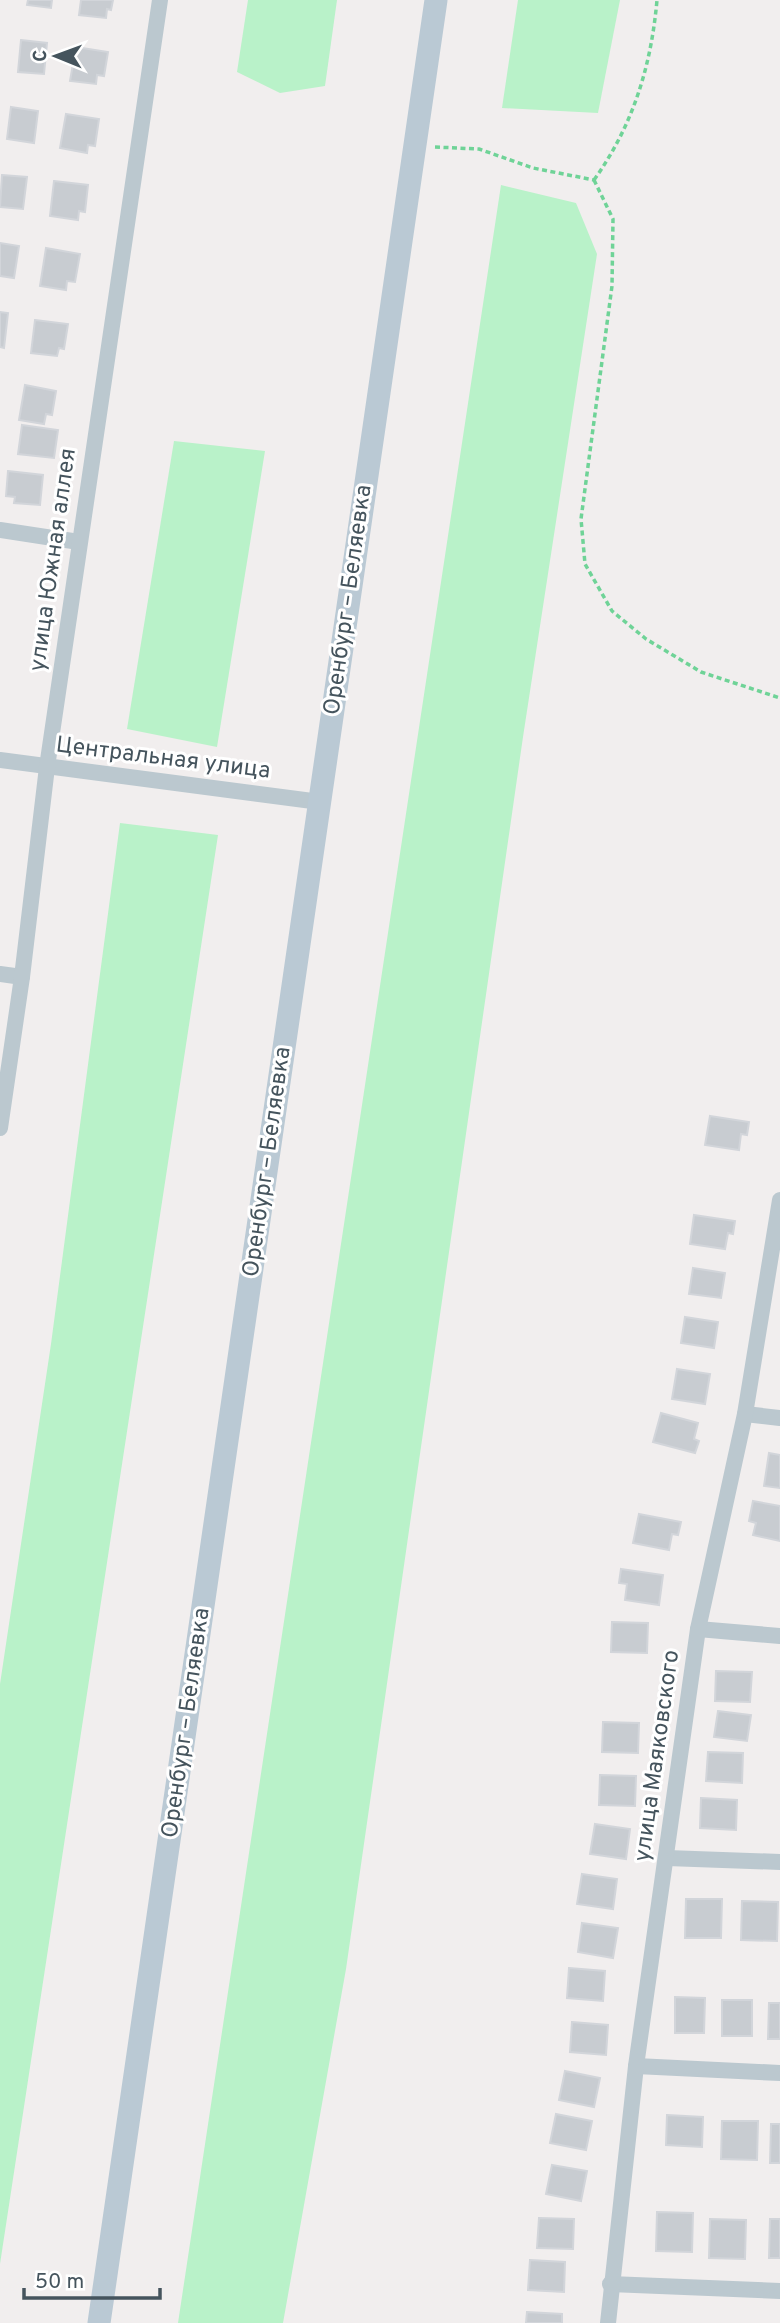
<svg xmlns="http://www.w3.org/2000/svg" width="780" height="2323" viewBox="0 0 780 2323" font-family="Overpass,sans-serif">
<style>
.green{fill:#b9f2c9}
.building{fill:#c8ccd1;stroke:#d2d5da;stroke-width:2}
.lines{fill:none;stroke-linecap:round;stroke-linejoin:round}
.path{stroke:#6fd397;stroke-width:3.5;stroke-dasharray:5 3.5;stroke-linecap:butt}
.minor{stroke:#bbc8cf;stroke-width:16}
.secondary{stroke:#bac9d4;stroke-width:23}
.labels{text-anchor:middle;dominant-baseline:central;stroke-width:6;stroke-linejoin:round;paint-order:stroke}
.street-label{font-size:23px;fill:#45545d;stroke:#fff}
</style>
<rect width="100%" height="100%" fill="#f1eeee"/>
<g class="green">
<polygon points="248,0 337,0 325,86 280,93 237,72"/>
<polygon points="518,0 620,0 598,113 502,108"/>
<polygon points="501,185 576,203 597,254 523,737 346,1969 283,2323 178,2323"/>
<polygon points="174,441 265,451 217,747 127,729"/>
<polygon points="120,823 218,835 0,2264 0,1684 51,1344"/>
</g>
<g class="building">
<polygon points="28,0 52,0 51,8 27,5"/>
<polygon points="81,0 113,0 111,10 107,9 106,18 79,15"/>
<polygon points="21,40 47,43 44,74 18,72"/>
<polygon points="76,47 108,52 104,76 97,75 96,84 70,81"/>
<polygon points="11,107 38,111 34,143 7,139"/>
<polygon points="66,114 99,119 95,146 88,145 87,153 60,148"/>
<polygon points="2,175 27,177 23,209 0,207"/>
<polygon points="54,181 88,185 85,212 79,211 78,220 50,216"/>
<polygon points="0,243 19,246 14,278 0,276"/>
<polygon points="46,248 80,254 75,282 67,281 66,290 40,286"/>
<polygon points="0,312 8,313 4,348 0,347"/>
<polygon points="35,320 68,324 64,349 59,348 57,356 31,353"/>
<polygon points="25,385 56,391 52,415 46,414 44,424 19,420"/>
<polygon points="22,425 58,430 54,458 18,454"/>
<polygon points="8,471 43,475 40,505 14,503 15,497 6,496"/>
<polygon points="710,1116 749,1122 747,1135 741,1134 739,1150 705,1145"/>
<polygon points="694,1215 735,1221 733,1234 728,1233 725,1249 690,1244"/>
<polygon points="693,1268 725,1273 721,1298 689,1294"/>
<polygon points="685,1317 718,1322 714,1348 681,1343"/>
<polygon points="677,1369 710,1374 705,1404 672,1399"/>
<polygon points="661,1413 698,1423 694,1439 699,1441 695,1453 653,1442"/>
<polygon points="769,1453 780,1455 780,1488 764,1486"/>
<polygon points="753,1501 780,1506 780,1541 753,1535 756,1523 749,1521"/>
<polygon points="639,1514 681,1522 678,1535 672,1534 669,1550 633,1543"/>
<polygon points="621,1569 663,1575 659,1605 625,1600 627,1584 619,1583"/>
<polygon points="612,1622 648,1623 647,1653 611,1652"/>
<polygon points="716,1671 752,1672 750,1702 715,1701"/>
<polygon points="718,1711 751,1715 747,1741 714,1737"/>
<polygon points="603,1722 639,1723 638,1753 602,1752"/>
<polygon points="708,1752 743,1753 742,1783 706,1781"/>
<polygon points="600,1775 636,1776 635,1806 599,1805"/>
<polygon points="701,1798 737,1800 736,1830 700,1828"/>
<polygon points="595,1824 630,1829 626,1859 590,1854"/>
<polygon points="582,1874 617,1879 613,1909 577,1904"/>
<polygon points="686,1899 722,1899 721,1938 685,1938"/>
<polygon points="742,1901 778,1902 777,1941 741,1940"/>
<polygon points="582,1923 618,1928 613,1958 578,1952"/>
<polygon points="569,1968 605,1971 603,2001 567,1998"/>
<polygon points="675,1997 705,1998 704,2033 675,2033"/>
<rect x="722" y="2000" width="30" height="36"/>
<polygon points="769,2003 780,2003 780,2039 768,2039"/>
<polygon points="572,2022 608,2025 606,2055 570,2052"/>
<polygon points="565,2071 600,2078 594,2107 559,2100"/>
<polygon points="556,2114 592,2121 586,2150 550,2143"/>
<polygon points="667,2115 703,2117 702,2147 666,2145"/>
<polygon points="722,2121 758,2121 757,2160 721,2159"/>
<polygon points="771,2124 780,2124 780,2163 770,2163"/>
<polygon points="552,2165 587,2171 581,2201 546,2194"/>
<polygon points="657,2212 693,2213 692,2252 656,2251"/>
<polygon points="539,2218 574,2219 573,2249 537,2248"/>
<polygon points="710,2219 746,2220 745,2259 709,2258"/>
<polygon points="770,2219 780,2219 780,2258 769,2258"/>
<polygon points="530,2260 565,2262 564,2292 528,2290"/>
<polygon points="527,2312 562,2314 562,2323 526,2323"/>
</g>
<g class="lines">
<g class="path">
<polyline points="435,147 479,149 533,168 594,180"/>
<polyline points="594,180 613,219 612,286 581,519 585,564 612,611 646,639 701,672 780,698"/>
<path d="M594 180C633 125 651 67 657 0"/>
</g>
<g class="minor">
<polyline points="0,530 79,542"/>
<polyline points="0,760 320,802"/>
<polyline points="0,974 22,977"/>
<polyline points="0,1128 22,977 47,767 160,0"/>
<polyline points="745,1414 780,1418"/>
<polyline points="698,1629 780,1636"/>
<polyline points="667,1858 780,1862"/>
<polyline points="636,2066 780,2073"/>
<polyline points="610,2284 780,2291"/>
<polyline points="608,2323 636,2066 698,1629 745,1414 780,1200"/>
</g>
<polyline class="secondary" points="99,2323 436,0"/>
</g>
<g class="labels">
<g class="street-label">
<text transform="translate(54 560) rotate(-82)">улица Южная аллея</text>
<text transform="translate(349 600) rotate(-82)">Оренбург – Беляевка</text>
<text transform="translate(163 759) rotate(7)">Центральная улица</text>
<text transform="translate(268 1162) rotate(-82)">Оренбург – Беляевка</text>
<text transform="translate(187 1723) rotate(-82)">Оренбург – Беляевка</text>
<text transform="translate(658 1756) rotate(-82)">улица Маяковского</text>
</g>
</g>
<g transform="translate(56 56) rotate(271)" stroke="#ffffff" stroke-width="5" paint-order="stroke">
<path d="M0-5L12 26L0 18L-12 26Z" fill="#45545d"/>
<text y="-10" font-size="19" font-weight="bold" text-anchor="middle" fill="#45545d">С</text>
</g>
<path d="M24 2288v10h136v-10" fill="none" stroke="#45545d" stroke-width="3.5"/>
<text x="35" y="2288" font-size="21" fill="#45545d" stroke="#ffffff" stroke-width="5" paint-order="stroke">50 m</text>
</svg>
